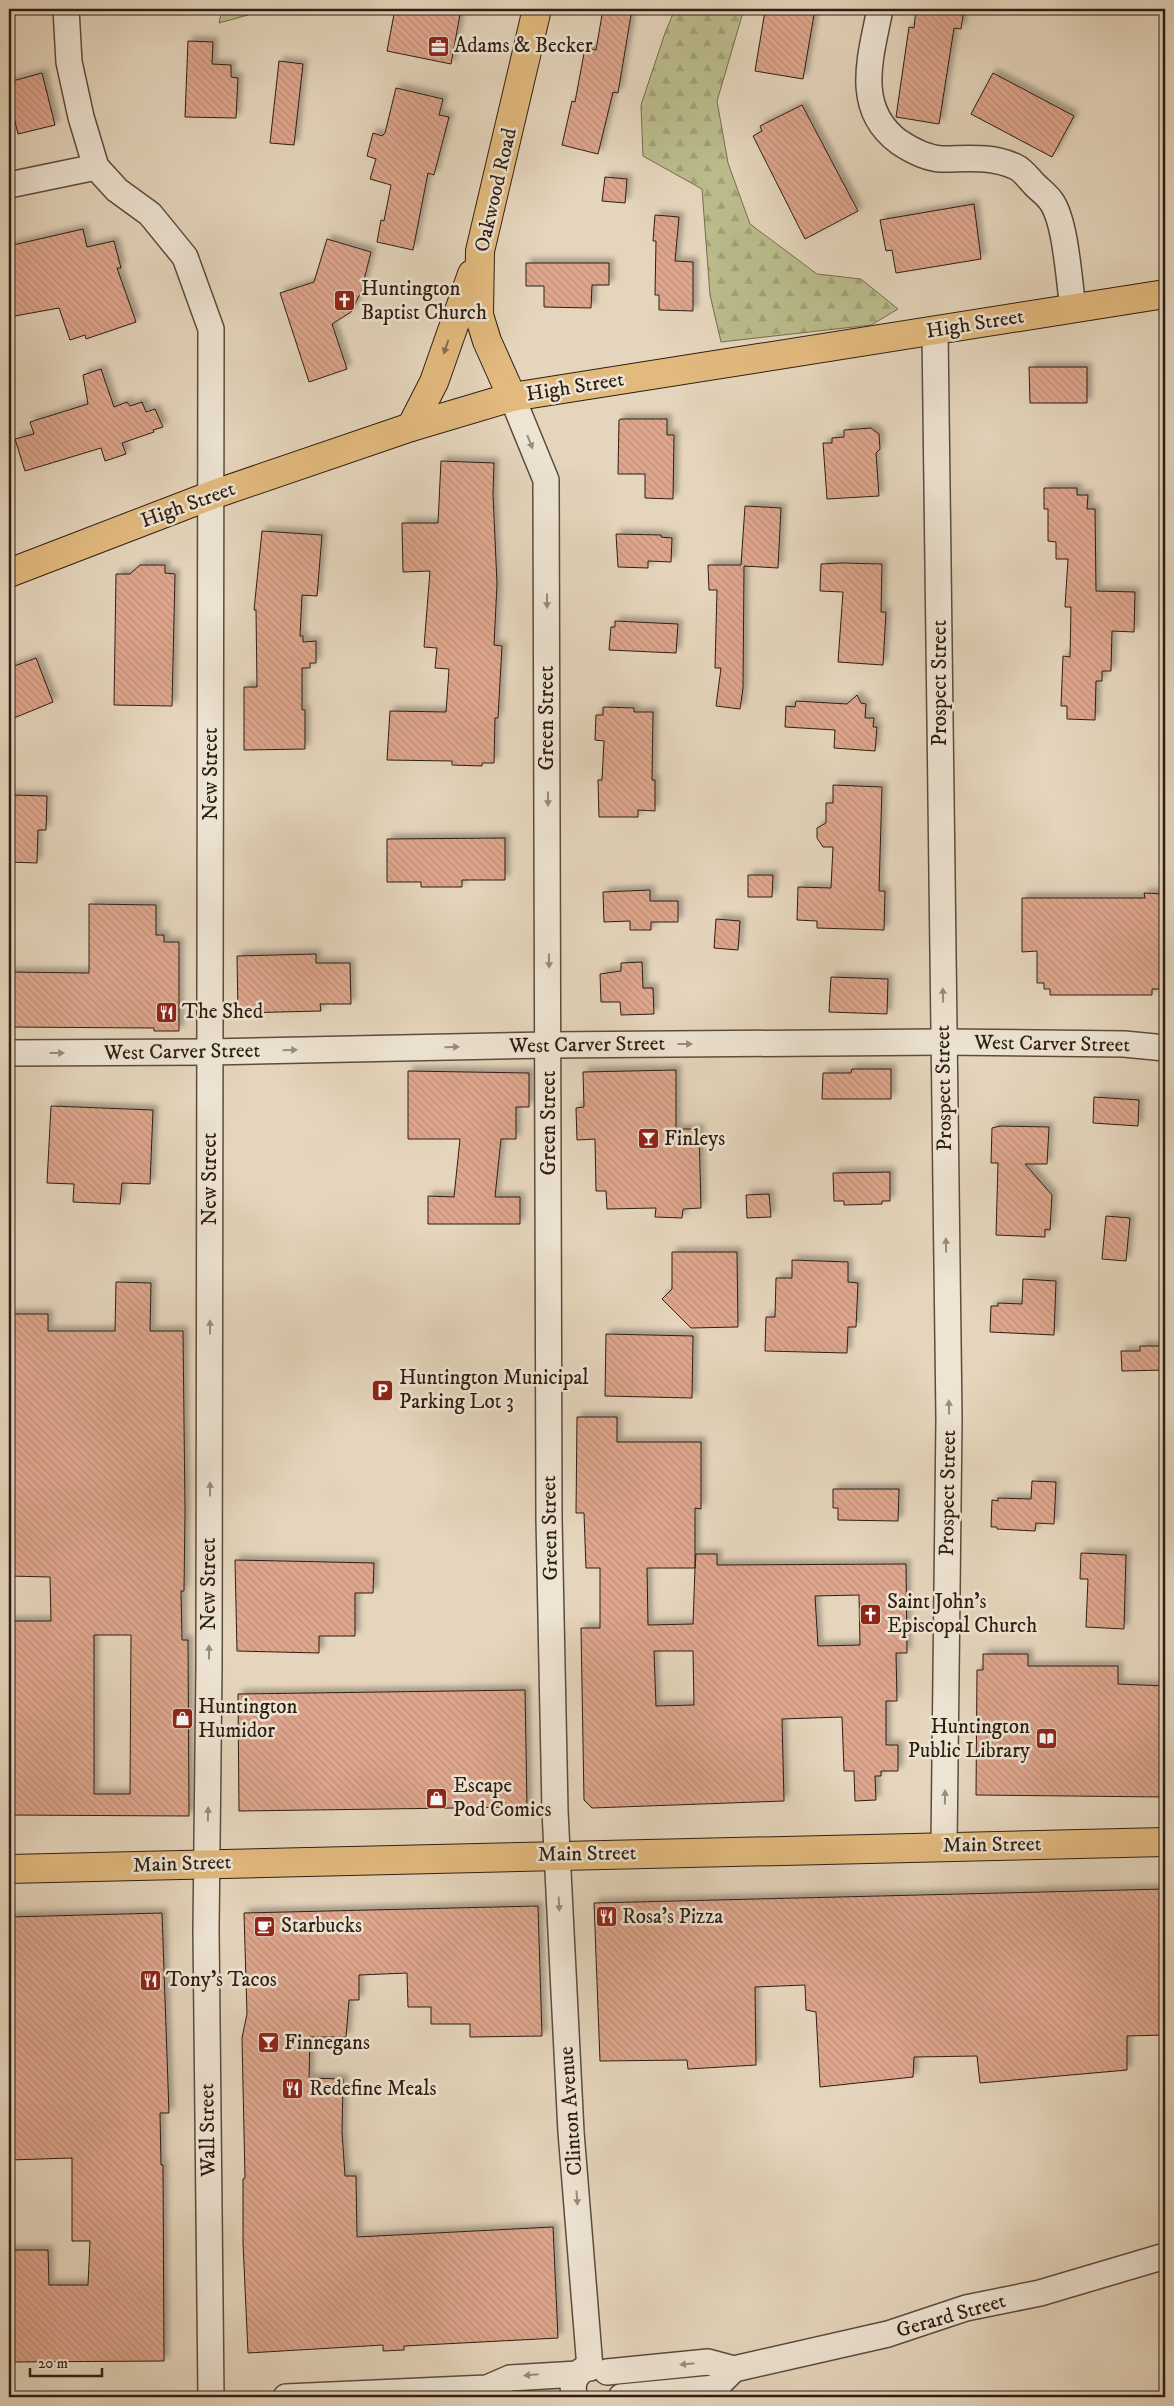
<svg xmlns="http://www.w3.org/2000/svg" width="1174" height="2406" viewBox="0 0 1174 2406" font-family="'IM FELL DW Pica',serif">
<style>
.forest{fill:url(#forest-firs);stroke:#746d50}
.building{fill:url(#building-back-hatch);stroke:#2e1e13;fill-rule:evenodd;filter:url(#shadow)}
.lines{fill:none;stroke-linecap:round;stroke-linejoin:round}
.minor-casing{stroke:#5c4c3d;stroke-width:28}
.major-casing{stroke:#2e1e13;stroke-width:30}
.minor{stroke:#eee4d3;stroke-width:25}
.major{stroke:#e2ba7e;stroke-width:28}
.oneway{fill:#886c48}
.oneway2{fill:#988b7d}
.labels{text-anchor:middle;dominant-baseline:central;stroke-width:5;stroke-linejoin:round;paint-order:stroke}
.poi-label{font-size:21px;fill:#2e1e13;stroke:#eee4d3;text-anchor:start}
.street-label{font-size:21px;fill:#2e1e13;stroke:#eee4d3}
</style>
<defs>
<pattern id="forest-firs" width="22" height="20" patternUnits="userSpaceOnUse" patternTransform="scale(1.25)"><rect width="22" height="20" fill="#bbbc8c"/><path d="M5 1l3.5 6h-7zM16 11l3.5 6h-7z" fill="#a1a178"/></pattern>
<pattern id="building-back-hatch" width="6" height="6" patternUnits="userSpaceOnUse" patternTransform="scale(1.25)"><rect width="6" height="6" fill="#dea68d"/><path d="M-1 5l2 2M0 0l6 6M5-1l2 2" fill="none" stroke="#bf8e79"/></pattern>
<filter id="shadow"><feDropShadow dx="4.5" dy="-4.5" stdDeviation="2.5" flood-color="#0004"/></filter>
</defs>
<rect width="100%" height="100%" fill="#e5d5bc"/>
<filter id="stains"><feTurbulence type="fractalNoise" baseFrequency=".004" numOctaves="4"/><feColorMatrix values="0 0 0 0 .2 0 0 0 0 .09 0 0 0 0 .02 0 0 0 .5 -.17"/></filter>
<radialGradient id="worn" r=".72"><stop offset=".6" stop-color="#630" stop-opacity="0"/><stop offset="1" stop-color="#630" stop-opacity=".3"/></radialGradient>
<g class="forest">
<polygon points="222,9 270,9 219,23"/>
<polygon points="675,9 744,9 717,101 728,163 750,224 817,274 861,279 898,309 871,325 721,342 710,295 702,189 643,156 641,105 665,33"/>
</g>
<g class="building">
<polygon points="395,9 461,9 451,64 387,51"/>
<polygon points="603,9 632,9 618,93 613,92 598,154 562,145 572,101 575,102 585,48 596,50"/>
<polygon points="770,9 815,9 803,79 755,71 765,11"/>
<polygon points="916,9 964,9 961,29 954,28 939,124 896,117 909,27 914,28"/>
<polygon points="188,41 213,42 212,64 231,65 231,77 238,78 236,118 185,117"/>
<polygon points="279,61 303,64 294,145 270,143"/>
<polygon points="42,73 55,125 18,134 9,96 9,82"/>
<polygon points="993,73 1074,116 1052,157 971,114"/>
<polygon points="396,88 443,99 439,115 449,117 434,175 428,173 413,250 377,242 381,220 384,221 391,185 370,179 376,159 367,156 373,133 382,136 385,133"/>
<polygon points="802,105 858,211 805,239 753,136 762,131 760,126"/>
<polygon points="605,177 627,179 625,203 602,201"/>
<polygon points="974,204 981,259 896,273 892,250 886,251 880,220"/>
<polygon points="655,215 679,217 675,261 693,262 693,311 659,310 659,295 655,295 656,241 653,241"/>
<polygon points="83,229 87,247 114,241 121,268 117,268 136,322 86,339 85,335 70,340 59,308 9,317 9,246"/>
<polygon points="327,239 371,252 361,292 351,312 332,324 347,369 309,382 280,293 314,282"/>
<polygon points="526,263 609,263 609,285 592,285 591,308 544,307 544,286 526,286"/>
<polygon points="1029,367 1087,367 1087,403 1030,403"/>
<polygon points="101,369 114,407 127,402 130,406 142,402 146,412 155,409 163,427 153,430 154,432 122,443 126,454 105,461 101,448 25,471 15,439 34,434 30,422 88,404 83,375"/>
<polygon points="621,419 667,419 667,435 674,435 673,499 645,498 645,474 618,474 619,420"/>
<polygon points="871,428 879,434 880,449 876,453 879,496 827,499 823,443 832,443 832,438 844,437 844,430"/>
<polygon points="441,461 494,463 493,494 497,584 494,645 502,646 498,718 495,718 494,763 482,763 482,766 452,765 452,761 387,760 390,711 446,712 449,669 435,668 437,648 424,647 430,571 403,572 402,523 438,523"/>
<polygon points="1044,488 1077,488 1077,495 1088,495 1087,509 1095,509 1096,591 1135,592 1134,632 1112,631 1111,671 1102,671 1102,681 1096,681 1095,720 1067,719 1067,706 1061,706 1063,656 1070,657 1071,607 1065,607 1068,559 1056,559 1056,542 1048,541 1048,509 1044,509"/>
<polygon points="745,506 781,508 778,568 744,566 743,688 740,709 716,706 721,668 715,668 717,590 709,590 708,565 741,565"/>
<polygon points="262,531 322,535 317,596 302,595 300,636 303,636 303,642 316,641 316,663 310,663 310,668 302,668 302,710 305,710 305,749 244,750 244,687 257,687 256,610 254,610"/>
<polygon points="616,534 661,535 661,537 672,538 671,562 648,561 648,568 618,567"/>
<polygon points="842,563 882,564 881,612 886,612 883,665 838,662 843,592 820,591 821,564"/>
<polygon points="140,565 165,565 165,573 175,574 172,706 114,705 116,574 130,574"/>
<polygon points="615,621 678,624 676,653 609,650 611,627 615,627"/>
<polygon points="36,658 53,702 9,720 9,668"/>
<polygon points="857,695 861,703 866,704 865,718 874,718 873,727 877,727 875,751 834,748 835,730 785,727 786,706 795,707 796,701 847,704"/>
<polygon points="603,707 634,708 634,712 653,712 652,780 655,780 655,811 638,810 638,817 599,817 598,780 602,780 604,741 595,740 596,715 603,715"/>
<polygon points="833,785 882,787 879,891 885,891 884,930 817,928 817,921 797,920 798,887 831,888 833,847 823,847 817,838 817,828 826,823 826,803 833,803"/>
<polygon points="9,795 47,796 46,830 38,830 37,863 9,862"/>
<polygon points="505,838 505,880 462,880 462,887 421,887 421,882 387,882 387,839"/>
<polygon points="748,875 773,875 772,897 748,897"/>
<polygon points="650,890 650,901 678,901 678,922 651,922 651,930 630,930 630,921 604,922 603,892"/>
<polygon points="1144,893 1165,894 1164,983 1161,982 1161,989 1152,989 1152,995 1050,995 1050,989 1044,989 1044,983 1037,983 1037,951 1022,952 1022,898 1145,898"/>
<polygon points="89,904 156,905 156,935 164,935 164,942 179,942 179,1031 154,1031 154,1028 9,1027 9,972 89,973"/>
<polygon points="716,919 740,921 738,950 714,948"/>
<polygon points="316,954 316,963 350,963 351,1004 320,1004 321,1011 238,1013 237,956"/>
<polygon points="642,962 643,988 653,988 654,1014 621,1015 620,1002 601,1002 600,974 621,971 621,963"/>
<polygon points="831,977 888,979 887,1014 829,1012"/>
<polygon points="852,1069 891,1069 891,1099 822,1099 823,1073 851,1073"/>
<polygon points="676,1070 676,1129 699,1129 701,1208 683,1209 682,1218 655,1217 656,1208 607,1209 606,1191 596,1191 595,1139 577,1140 576,1108 584,1107 583,1072"/>
<polygon points="408,1071 529,1073 529,1107 516,1107 516,1139 501,1139 495,1197 520,1197 520,1224 428,1224 428,1196 454,1197 460,1139 408,1139"/>
<polygon points="1094,1097 1139,1100 1138,1126 1093,1123"/>
<polygon points="51,1106 153,1110 150,1184 122,1183 120,1204 73,1202 74,1184 47,1183"/>
<polygon points="1000,1126 1049,1127 1047,1164 1025,1164 1052,1195 1050,1230 1045,1229 1045,1237 996,1235 998,1163 991,1163 992,1128"/>
<polygon points="890,1172 890,1201 882,1201 882,1204 844,1205 844,1201 834,1201 833,1173"/>
<polygon points="769,1194 771,1217 747,1218 746,1195"/>
<polygon points="1106,1216 1130,1218 1126,1261 1102,1259"/>
<polygon points="672,1252 737,1252 738,1327 691,1328 662,1299 672,1289"/>
<polygon points="792,1260 848,1262 848,1282 858,1283 856,1327 848,1327 847,1353 765,1351 766,1317 775,1317 776,1278 792,1278"/>
<polygon points="1023,1279 1056,1281 1054,1335 990,1332 991,1306 998,1306 998,1303 1022,1304"/>
<path d="M116 1282 151 1283 150 1331H183L185 1511 184 1591H181L182 1640H188L189 1816 9 1815V1621H51L50 1577 9 1576V1314H48V1331H115ZM94 1635H131L130 1794H94Z"/>
<polygon points="606,1334 693,1336 692,1398 605,1396"/>
<polygon points="1140,1346 1165,1346 1165,1370 1122,1371 1121,1351 1140,1351"/>
<path d="M577 1417H617V1442H701V1509L695 1508V1568L696 1554H717V1565L906 1564 907 1653H896L897 1701H886V1745H898V1771H881V1776H875L876 1800 855 1801 854 1771H844L842 1717 782 1719 784 1801 592 1808 584 1800 581 1628H600V1568H586L584 1513H576ZM647 1568H695L693 1624 648 1625ZM859 1595 860 1645 818 1646 815 1596ZM654 1651H693L694 1705 656 1706Z"/>
<polygon points="1032,1481 1056,1482 1054,1524 1036,1523 1035,1531 997,1529 997,1527 991,1527 992,1500 998,1501 998,1498 1031,1499"/>
<polygon points="833,1489 899,1489 898,1521 838,1520 838,1508 833,1508"/>
<polygon points="1081,1553 1126,1555 1124,1629 1086,1627 1088,1579 1080,1579"/>
<polygon points="235,1560 374,1563 373,1593 355,1593 355,1636 319,1636 319,1653 237,1651"/>
<polygon points="983,1654 1028,1654 1028,1666 1118,1666 1118,1684 1165,1686 1165,1797 976,1795 977,1670 983,1670"/>
<polygon points="525,1690 527,1807 239,1811 238,1694"/>
<polygon points="1165,1889 1165,2035 1127,2036 1127,2070 980,2083 977,2056 914,2057 913,2077 820,2087 816,2012 806,2010 805,1985 755,1987 756,2065 688,2069 687,2060 600,2061 594,1903"/>
<polygon points="538,1906 542,2036 470,2037 470,2024 431,2024 431,2007 408,2007 407,1973 359,1975 359,2000 349,2000 346,2037 310,2037 309,2078 343,2079 342,2132 345,2176 356,2176 357,2237 553,2227 558,2338 404,2346 404,2350 383,2351 383,2345 248,2353 243,2243 243,2179 245,2178 242,2038 247,2014 244,1913"/>
<polygon points="162,1913 169,2113 160,2113 161,2165 163,2165 164,2361 9,2362 9,2250 48,2250 49,2285 88,2285 90,2241 72,2241 72,2158 9,2160 9,1917"/>
</g>
<g class="lines">
<defs>
<g id="minor">
<polyline points="66,9 69,62 81,117 96,167 117,190 150,214 185,257 211,329 209,1666 206,1929 211,2397"/>
<path d="M880 9C871 56 853 108 899 142 911 150 926 158 941 159 966 159 991 155 1016 167 1023 170 1029 179 1035 185 1040 190 1047 195 1051 201 1066 221 1069 282 1073 308"/>
<polyline points="9,185 96,167"/>
<polyline points="935,331 949,1419 944,1846"/>
<polyline points="512,397 546,480 549,1519 555,1811 571,2132 590,2368"/>
<polyline points="9,1053 210,1052 549,1045 943,1042 1124,1044 1165,1048"/>
<polyline points="607,2372 708,2362 734,2369 888,2334 966,2308 1040,2293 1165,2256"/>
<polyline points="286,2397 487,2388 510,2378 578,2374"/>
<path d="M575 2397C570 2384 576 2370 591 2367"/>
<polyline points="621,2397 715,2388 734,2369"/>
</g>
<g id="major">
<polyline points="512,397 487,341 479,315 480,251 537,9"/>
<polyline points="411,427 434,382 472,274"/>
<polyline points="9,573 212,495 411,427 512,397 1165,294"/>
<polyline points="9,1869 1165,1842"/>
</g>
</defs>
<use href="#minor" class="minor-casing"/>
<use href="#major" class="major-casing"/>
<use href="#minor" class="minor"/>
<use href="#major" class="major"/>
</g>
<defs><path id="oneway-solid" d="M-6-.8H1V-3.2L6.5 0L1 3.2V.8H-6Z" transform="scale(1.25)"/></defs>
<use class="oneway" href="#oneway-solid" transform="translate(446 347) rotate(109)"/>
<g class="oneway2">
<use href="#oneway-solid" transform="translate(530 442) rotate(68)"/>
<use href="#oneway-solid" transform="translate(547 601) rotate(90)"/>
<use href="#oneway-solid" transform="translate(548 799) rotate(90)"/>
<use href="#oneway-solid" transform="translate(549 961) rotate(89)"/>
<use href="#oneway-solid" transform="translate(943 995) rotate(-91)"/>
<use href="#oneway-solid" transform="translate(685 1044)"/>
<use href="#oneway-solid" transform="translate(452 1047) rotate(-1)"/>
<use href="#oneway-solid" transform="translate(290 1050) rotate(-1)"/>
<use href="#oneway-solid" transform="translate(57 1053)"/>
<use href="#oneway-solid" transform="translate(946 1245) rotate(-91)"/>
<use href="#oneway-solid" transform="translate(210 1327) rotate(-90)"/>
<use href="#oneway-solid" transform="translate(949 1407) rotate(-91)"/>
<use href="#oneway-solid" transform="translate(210 1489) rotate(-90)"/>
<use href="#oneway-solid" transform="translate(209 1652) rotate(-90)"/>
<use href="#oneway-solid" transform="translate(945 1797) rotate(-89)"/>
<use href="#oneway-solid" transform="translate(208 1814) rotate(-89)"/>
<use href="#oneway-solid" transform="translate(559 1904) rotate(87)"/>
<use href="#oneway-solid" transform="translate(577 2198) rotate(86)"/>
<use href="#oneway-solid" transform="translate(687 2364) rotate(174)"/>
<use href="#oneway-solid" transform="translate(531 2375) rotate(175)"/>
</g>
<defs>
<symbol id="office-square" viewBox="-11 -11 22 22"><rect x="-9" y="-9" width="18" height="18" rx="4" fill="#8f2418" stroke="#eee4d3"/><path d="M-6-3h4V-5.5h4V-3h4V5H-6ZM-1-4.5V-3h2v-1.5ZM-6 0V1H6V0Z" fill="#fff"/></symbol>
<symbol id="church-square" viewBox="-11 -11 22 22"><rect x="-9" y="-9" width="18" height="18" rx="4" fill="#8f2418" stroke="#eee4d3"/><path d="M-1.2-6h2.4v3.5h3.3v2.4h-3.3V6h-2.4V-.1h-3.3v-2.4h3.3Z" fill="#fff"/></symbol>
<symbol id="restaurant-square" viewBox="-11 -11 22 22"><rect x="-9" y="-9" width="18" height="18" rx="4" fill="#8f2418" stroke="#eee4d3"/><path d="M-5-6h1v4h1v-4h1v4h1v-4h1v5L-1.5 .5V6h-2V.5L-5-1ZM5-6V6H3V1.5H1.5Q1.5-4 5-6Z" fill="#fff"/></symbol>
<symbol id="bar-square" viewBox="-11 -11 22 22"><rect x="-9" y="-9" width="18" height="18" rx="4" fill="#8f2418" stroke="#eee4d3"/><path d="M-6-5H6L.8 .8V4.5H3.5V6h-7V4.5H-.8V.8Z" fill="#fff"/></symbol>
<symbol id="parking-square" viewBox="-11 -11 22 22"><rect x="-9" y="-9" width="18" height="18" rx="4" fill="#8f2418" stroke="#eee4d3"/><path d="M-3.5-5.5H1a3.5 3.5 0 0 1 0 7H-1V5.5H-3.5ZM-1-3.4V-.6H.8a1.4 1.4 0 0 0 0-2.8Z" fill="#fff"/></symbol>
<symbol id="shop-square" viewBox="-11 -11 22 22"><rect x="-9" y="-9" width="18" height="18" rx="4" fill="#8f2418" stroke="#eee4d3"/><path d="M-5-2.5h2.3a2.7 3.5 0 0 1 5.4 0H5L5.5 6h-11ZM-1.5-2.5h3a1.5 2.3 0 0 0-3 0Z" fill="#fff"/></symbol>
<symbol id="library-square" viewBox="-11 -11 22 22"><rect x="-9" y="-9" width="18" height="18" rx="4" fill="#8f2418" stroke="#eee4d3"/><path d="M-6-4Q-3-5.5-.7-3.5V5Q-3 3-6 4ZM6-4Q3-5.5 .7-3.5V5Q3 3 6 4Z" fill="#fff"/></symbol>
<symbol id="cafe-square" viewBox="-11 -11 22 22"><rect x="-9" y="-9" width="18" height="18" rx="4" fill="#8f2418" stroke="#eee4d3"/><path d="M-5.5-4.5H6V0H3Q3 3.5 0 3.5H-2.5Q-5.5 3.5-5.5 0ZM3-3.2v2h1.7v-2ZM-6 4.5H4V6H-6Z" fill="#fff"/></symbol>
</defs>
<g fill-rule="evenodd">
<use href="#office-square" x="426" y="34" width="25" height="25"/>
<use href="#church-square" x="332" y="288" width="25" height="25"/>
<use href="#restaurant-square" x="154" y="1000" width="25" height="25"/>
<use href="#bar-square" x="636" y="1126" width="25" height="25"/>
<use href="#parking-square" x="370" y="1378" width="25" height="25"/>
<use href="#church-square" x="858" y="1602" width="25" height="25"/>
<use href="#shop-square" x="170" y="1706" width="25" height="25"/>
<use href="#library-square" x="1034" y="1726" width="25" height="25"/>
<use href="#shop-square" x="424" y="1786" width="25" height="25"/>
<use href="#restaurant-square" x="594" y="1904" width="25" height="25"/>
<use href="#cafe-square" x="252" y="1914" width="25" height="25"/>
<use href="#restaurant-square" x="138" y="1968" width="25" height="25"/>
<use href="#bar-square" x="256" y="2030" width="25" height="25"/>
<use href="#restaurant-square" x="280" y="2076" width="25" height="25"/>
</g>
<g class="labels">
<g class="poi-label">
<text x="454" y="46">Adams &amp; Becker</text>
<text x="361" y="289">Huntington<tspan x="361" dy="24">Baptist Church</tspan></text>
<text x="182" y="1012">The Shed</text>
<text x="664" y="1139">Finleys</text>
<text x="399" y="1378">Huntington Municipal<tspan x="399" dy="24">Parking Lot 3</tspan></text>
<text x="887" y="1602">Saint John's<tspan x="887" dy="24">Episcopal Church</tspan></text>
<text x="198" y="1707">Huntington<tspan x="198" dy="24">Humidor</tspan></text>
<text x="1030" y="1727" text-anchor="end">Huntington<tspan x="1030" dy="24">Public Library</tspan></text>
<text x="453" y="1786">Escape<tspan x="453" dy="24">Pod Comics</tspan></text>
<text x="622" y="1917">Rosa's Pizza</text>
<text x="281" y="1926">Starbucks</text>
<text x="166" y="1980">Tony’s Tacos</text>
<text x="284" y="2043">Finnegans</text>
<text x="309" y="2089">Redefine Meals</text>
</g>
<g class="street-label">
<text transform="translate(496 190) rotate(-77)">Oakwood Road</text>
<text transform="translate(975 324) rotate(-9)">High Street</text>
<text transform="translate(575 387) rotate(-9)">High Street</text>
<text transform="translate(188 505) rotate(-20)">High Street</text>
<text transform="translate(940 683) rotate(-90)">Prospect Street</text>
<text transform="translate(547 718) rotate(-90)">Green Street</text>
<text transform="translate(211 774) rotate(-90)">New Street</text>
<text transform="translate(1052 1044) rotate(1)">West Carver Street</text>
<text transform="translate(587 1045) rotate(-1)">West Carver Street</text>
<text transform="translate(182 1052) rotate(-1)">West Carver Street</text>
<text transform="translate(944 1088) rotate(-91)">Prospect Street</text>
<text transform="translate(549 1123) rotate(-90)">Green Street</text>
<text transform="translate(210 1179) rotate(-90)">New Street</text>
<text transform="translate(948 1493) rotate(-89)">Prospect Street</text>
<text transform="translate(550 1528) rotate(-91)">Green Street</text>
<text transform="translate(209 1584) rotate(-90)">New Street</text>
<text transform="translate(992 1845) rotate(-1)">Main Street</text>
<text transform="translate(587 1854) rotate(-1)">Main Street</text>
<text transform="translate(182 1864) rotate(-2)">Main Street</text>
<text transform="translate(571 2111) rotate(-94)">Clinton Avenue</text>
<text transform="translate(208 2130) rotate(-91)">Wall Street</text>
<text transform="translate(951 2316) rotate(-16)">Gerard Street</text>
</g>
</g>
<rect width="1174" height="2406" fill="none" stroke="#e5d5bc" stroke-width="30"/>
<rect x="10" y="10" width="1154" height="2386" fill="none" stroke="#2e1e13" stroke-width="2.5"/>
<rect x="15" y="15" width="1144" height="2376" fill="none" stroke="#2e1e13"/>
<path d="M30 2368v8h72v-8" fill="none" stroke="#2e1e13" stroke-width="2.5"/>
<text x="38" y="2368" font-size="15" fill="#2e1e13" stroke="#eee4d3" stroke-width="4" paint-order="stroke">20 m</text>
<rect width="100%" height="100%" filter="url(#stains)"/>
<rect width="100%" height="100%" fill="url(#worn)"/>
</svg>
